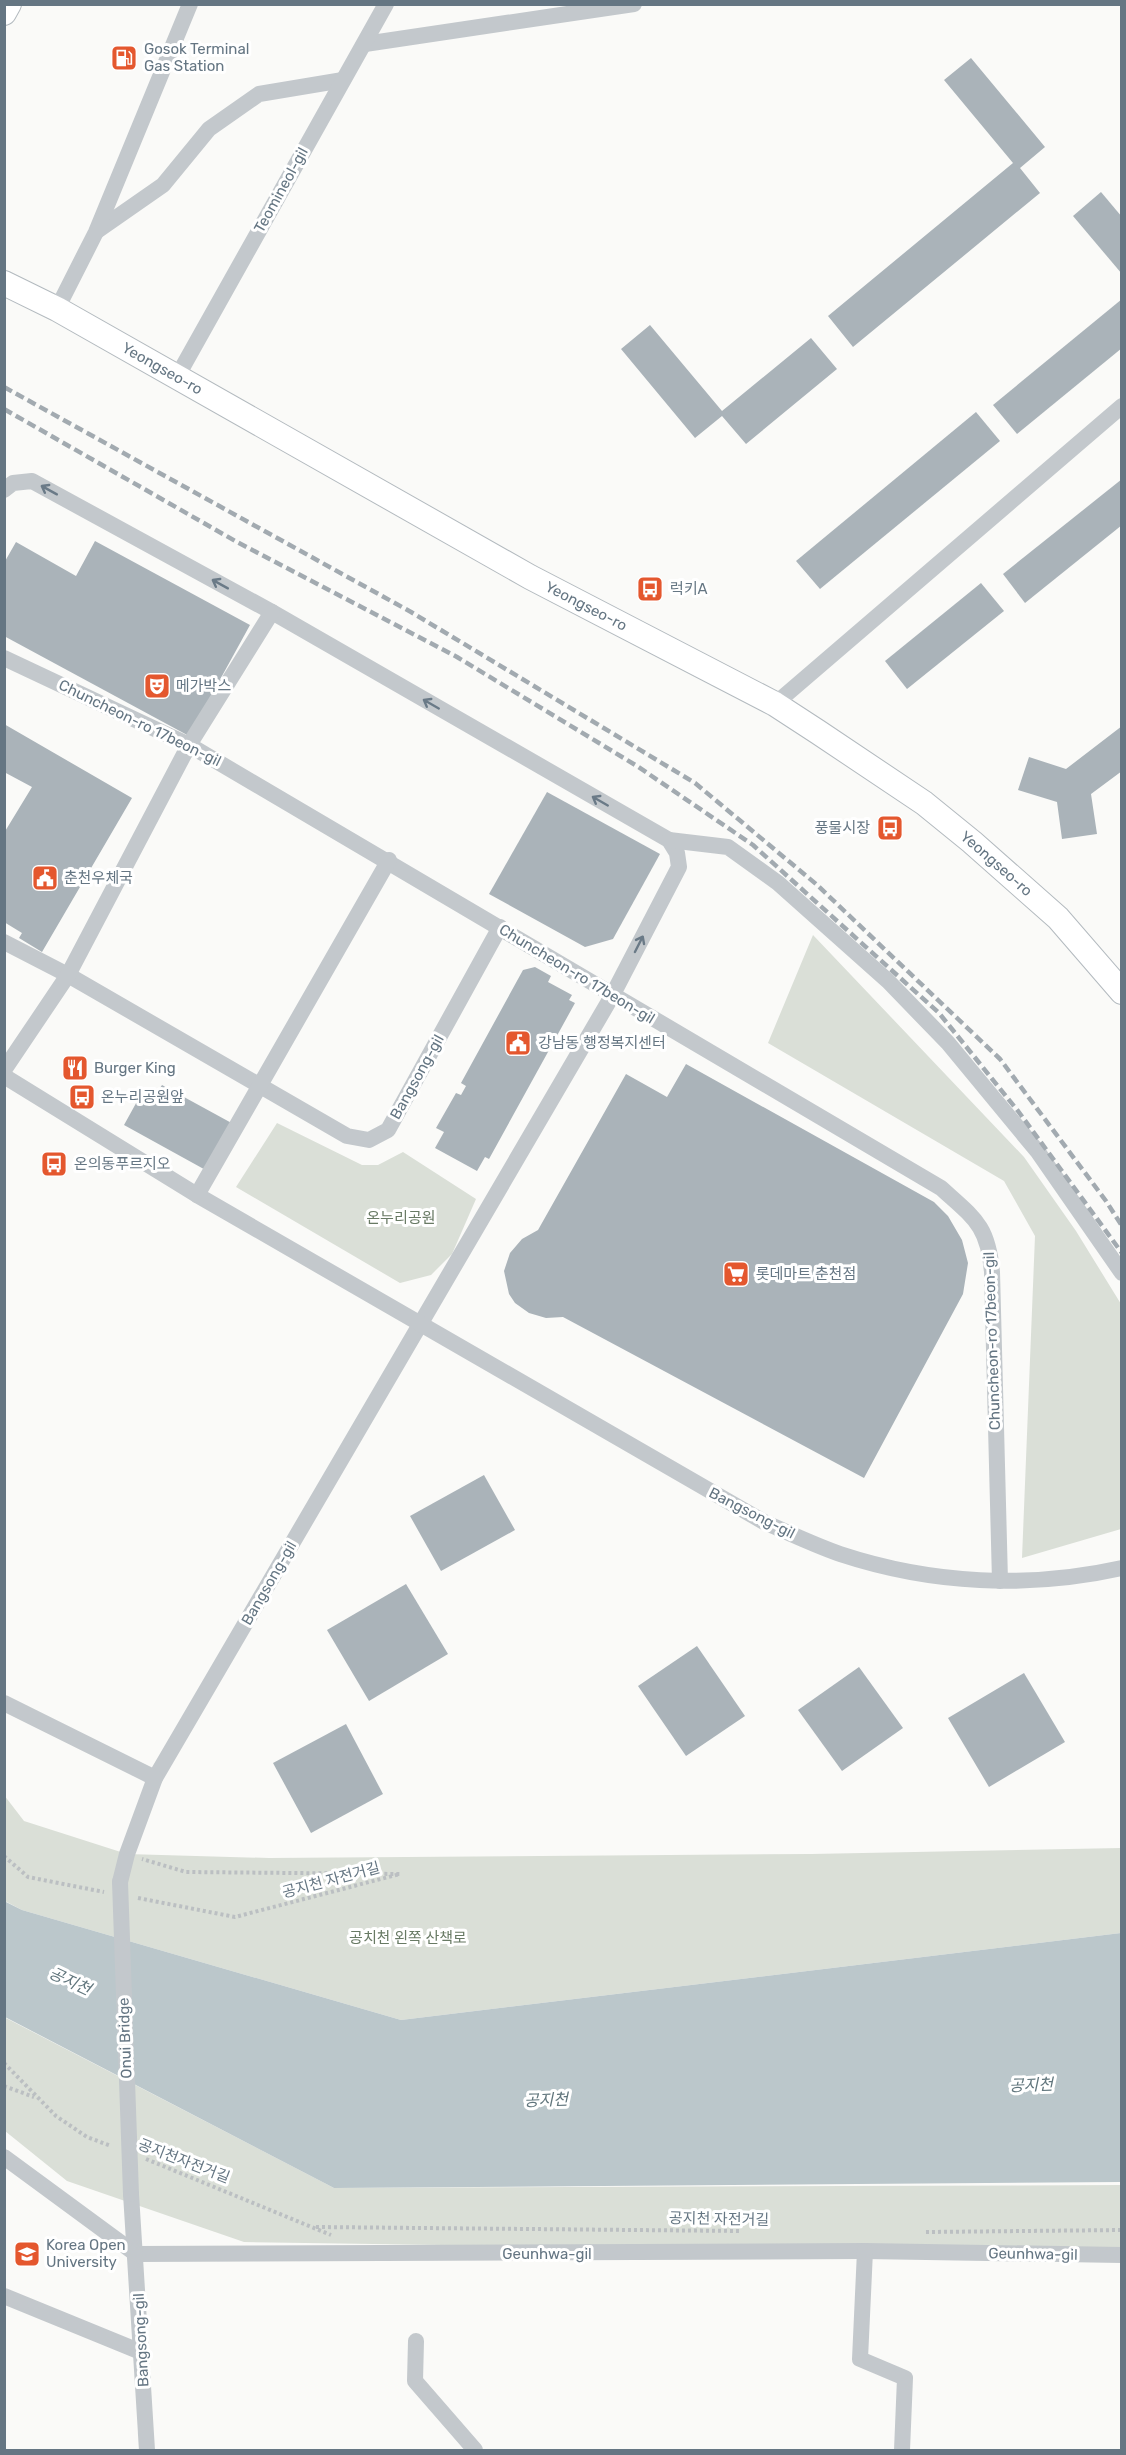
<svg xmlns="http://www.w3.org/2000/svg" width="1126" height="2455" viewBox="0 0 1126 2455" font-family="Rubik,'Noto Sans KR',sans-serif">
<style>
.green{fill:#dadfd7}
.water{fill:#bbc7cb}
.building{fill:#aab3b9}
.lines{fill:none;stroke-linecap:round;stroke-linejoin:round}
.secondary-casing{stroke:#b3babf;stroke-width:26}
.path{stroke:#bbbfc2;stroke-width:4;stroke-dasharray:3 3;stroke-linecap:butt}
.street{stroke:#c3c8cc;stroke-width:16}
.secondary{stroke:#fff;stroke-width:24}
.rail{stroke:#a2aab0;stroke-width:4.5;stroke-dasharray:9 4.5;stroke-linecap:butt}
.street-bridge{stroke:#c3c8cc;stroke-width:16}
.oneway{stroke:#6a7a87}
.labels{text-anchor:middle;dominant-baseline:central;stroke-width:6;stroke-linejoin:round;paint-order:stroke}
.poi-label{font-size:15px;fill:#657683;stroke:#fff;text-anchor:start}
.street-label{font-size:15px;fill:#657683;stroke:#fff}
.park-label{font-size:15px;fill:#687a64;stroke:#fff}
.water-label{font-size:16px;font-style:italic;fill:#60757c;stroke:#fff}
</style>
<rect width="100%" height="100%" fill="#fafaf8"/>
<g class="green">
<polygon points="813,935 1024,1157 1076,1231 1121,1304 1121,1529 1022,1558 1035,1236 1004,1181 768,1043"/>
<polygon points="277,1123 362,1165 378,1165 403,1152 476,1199 452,1254 431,1275 400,1283 236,1187"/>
<polygon points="4,1795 24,1821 127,1854 269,1858 811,1854 1121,1848 1121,1933 401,2020 22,1910 5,1901"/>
<polygon points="4,2017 334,2188 1121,2185 1121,2255 244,2242 67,2181 5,2131"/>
</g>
<polygon class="water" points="4,1901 22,1910 401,2020 1121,1933 1121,2182 334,2188 5,2017"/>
<g class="building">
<polygon points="971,58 1045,147 1020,168 1040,193 853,347 828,316 1013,163 944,80"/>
<polygon points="1101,192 1122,217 1122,274 1073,216"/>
<polygon points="1122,299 1122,348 1017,434 993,405"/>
<polygon points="650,325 722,411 811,338 837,369 746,444 722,416 695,438 621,349"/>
<polygon points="976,412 1000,441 820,589 796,561"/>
<polygon points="1122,479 1122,525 1025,603 1003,574"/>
<polygon points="95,541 250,625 189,736 4,636 4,563 16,542 76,576"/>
<polygon points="981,583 1004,611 907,689 885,661"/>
<polygon points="4,724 132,798 42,952 19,938 22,933 4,922 4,833 32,787 4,772"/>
<polygon points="1122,726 1122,771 1091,794 1097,834 1062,839 1057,802 1018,790 1029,757 1066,769"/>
<polygon points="547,792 660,854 613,939 585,947 489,894"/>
<polygon points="535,967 551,976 548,982 572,995 569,1000 575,1003 489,1159 485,1157 477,1171 435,1148 444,1132 436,1128 456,1093 461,1095 466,1086 461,1083 523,970"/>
<polygon points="686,1064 934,1202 948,1216 962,1240 968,1263 963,1294 864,1478 563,1317 546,1318 529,1313 515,1303 509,1294 504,1271 510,1253 522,1239 538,1230 626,1074 667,1097"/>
<polygon points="162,1085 237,1126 211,1173 124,1125 140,1096 153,1099"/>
<polygon points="484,1475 515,1530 441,1571 410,1516"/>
<polygon points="406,1584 448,1654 369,1701 327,1630"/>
<polygon points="697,1646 745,1716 686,1756 638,1686"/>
<polygon points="859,1667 903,1728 842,1771 798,1710"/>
<polygon points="1024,1673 1065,1742 989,1787 948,1718"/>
<polygon points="346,1724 383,1794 311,1833 273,1763"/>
</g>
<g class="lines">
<defs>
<g id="secondary">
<polyline points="4,13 9,4"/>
<path id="s1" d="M4 283 57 309 530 577 775 704 818 732 924 803 972 842 1058 918 1122 992"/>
</g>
</defs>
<use href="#secondary" class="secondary-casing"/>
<g class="path">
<polyline points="4,1856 28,1877 104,1892"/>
<polyline points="138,1898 235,1917 400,1874 186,1872 142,1859"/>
<polyline points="4,2063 56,2116 87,2137 111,2146"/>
<polyline points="4,2086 34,2097"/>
<polyline points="146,2159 331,2235"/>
<polyline points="316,2227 741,2231"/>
<polyline points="926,2232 1122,2230"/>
</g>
<g class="street">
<polyline points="365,44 634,4"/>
<polyline points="97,231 163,185 209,129 259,94 343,80"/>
<polyline points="57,309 96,232 190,4"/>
<polyline points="177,377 386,4"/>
<polyline points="4,490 13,483 32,481 272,612 669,840 677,853 679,867 612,996 155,1778 127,1854 120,1882"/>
<path d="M4 658 189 745 941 1188C974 1218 988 1225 992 1272L1000 1581"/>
<polyline points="775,704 1122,406"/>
<polyline points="669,840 728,847 778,883 888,981 948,1043 1038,1152 1122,1273"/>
<polyline points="4,942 68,975 347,1136 369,1140 388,1130 500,927"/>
<polyline points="4,1070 68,975 189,745 272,612"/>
<path d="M4 1076 197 1195 764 1522C789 1533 814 1545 840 1554 931 1584 1028 1589 1122 1568"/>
<polyline points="197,1195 389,860"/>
<polyline points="4,1703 155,1778"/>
<polyline points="4,2157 136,2254 865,2251 1122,2255"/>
<polyline points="131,2194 147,2450"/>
<polyline points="865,2251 860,2359 905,2378 902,2450"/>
<polyline points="4,2296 141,2352"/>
<polyline points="416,2341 415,2381 475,2450"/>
</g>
<use href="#secondary" class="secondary"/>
<g class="rail">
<polyline points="4,387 411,612 695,783 816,884 1000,1059 1106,1201 1122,1226"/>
<polyline points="4,409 237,542 457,657 637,766 753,845 939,1013 1018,1111 1122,1253"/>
</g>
<polyline class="street-bridge" points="120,1882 131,2194"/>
</g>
<defs><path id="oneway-shaft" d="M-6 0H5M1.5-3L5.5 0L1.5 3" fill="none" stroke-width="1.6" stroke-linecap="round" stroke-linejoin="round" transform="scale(1.5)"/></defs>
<g class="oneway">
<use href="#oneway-shaft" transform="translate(49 490) rotate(-151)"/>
<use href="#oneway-shaft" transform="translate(220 584) rotate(-151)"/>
<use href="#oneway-shaft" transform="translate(431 704) rotate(-150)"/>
<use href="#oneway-shaft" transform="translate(600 801) rotate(-150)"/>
<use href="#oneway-shaft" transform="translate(639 944) rotate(-63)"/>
</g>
<defs>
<symbol id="fuel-square" viewBox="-11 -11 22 22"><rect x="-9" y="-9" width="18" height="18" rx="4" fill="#e4572e" stroke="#fff"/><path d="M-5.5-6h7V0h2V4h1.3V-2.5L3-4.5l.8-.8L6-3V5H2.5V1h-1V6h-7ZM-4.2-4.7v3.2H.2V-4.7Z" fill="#fff"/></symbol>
<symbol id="bus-square" viewBox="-11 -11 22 22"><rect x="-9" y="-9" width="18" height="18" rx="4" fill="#e4572e" stroke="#fff"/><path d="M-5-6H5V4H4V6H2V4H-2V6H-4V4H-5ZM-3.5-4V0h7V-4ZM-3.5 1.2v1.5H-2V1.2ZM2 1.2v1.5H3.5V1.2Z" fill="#fff"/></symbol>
<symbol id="theatre-square" viewBox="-11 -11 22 22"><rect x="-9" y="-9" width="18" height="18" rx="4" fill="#e4572e" stroke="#fff"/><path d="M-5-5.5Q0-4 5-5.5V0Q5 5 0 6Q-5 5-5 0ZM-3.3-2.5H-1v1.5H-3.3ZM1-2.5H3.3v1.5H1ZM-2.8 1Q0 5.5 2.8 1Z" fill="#fff"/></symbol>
<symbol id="civic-square" viewBox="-11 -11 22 22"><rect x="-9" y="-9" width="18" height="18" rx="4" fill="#e4572e" stroke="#fff"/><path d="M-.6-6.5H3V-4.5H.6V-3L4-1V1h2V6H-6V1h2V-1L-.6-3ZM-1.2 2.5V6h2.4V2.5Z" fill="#fff"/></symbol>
<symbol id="restaurant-square" viewBox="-11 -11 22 22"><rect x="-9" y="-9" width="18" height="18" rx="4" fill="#e4572e" stroke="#fff"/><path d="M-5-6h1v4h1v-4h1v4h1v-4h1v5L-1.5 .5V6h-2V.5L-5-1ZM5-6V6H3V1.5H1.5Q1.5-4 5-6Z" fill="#fff"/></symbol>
<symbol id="supermarket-square" viewBox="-11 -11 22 22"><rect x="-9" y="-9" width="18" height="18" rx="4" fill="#e4572e" stroke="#fff"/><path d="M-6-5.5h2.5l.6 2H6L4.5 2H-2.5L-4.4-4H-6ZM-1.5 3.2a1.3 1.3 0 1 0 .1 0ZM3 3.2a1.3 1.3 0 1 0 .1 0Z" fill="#fff"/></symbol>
<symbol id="university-square" viewBox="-11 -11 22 22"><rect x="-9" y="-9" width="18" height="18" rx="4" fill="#e4572e" stroke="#fff"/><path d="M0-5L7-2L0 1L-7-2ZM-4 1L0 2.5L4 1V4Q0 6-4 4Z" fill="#fff"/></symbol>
</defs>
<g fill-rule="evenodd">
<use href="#fuel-square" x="109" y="43" width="30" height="30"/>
<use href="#bus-square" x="635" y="574" width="30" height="30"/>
<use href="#theatre-square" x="142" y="671" width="30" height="30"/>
<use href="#bus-square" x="875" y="813" width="30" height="30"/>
<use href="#civic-square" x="30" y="863" width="30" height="30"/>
<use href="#civic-square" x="503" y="1028" width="30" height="30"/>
<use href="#restaurant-square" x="60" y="1053" width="30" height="30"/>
<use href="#bus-square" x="67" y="1082" width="30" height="30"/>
<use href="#bus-square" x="39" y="1149" width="30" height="30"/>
<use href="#supermarket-square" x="721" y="1259" width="30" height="30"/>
<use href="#university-square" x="12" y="2239" width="30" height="30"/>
</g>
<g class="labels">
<g class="poi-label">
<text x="144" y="49">Gosok Terminal<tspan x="144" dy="17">Gas Station</tspan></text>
<text x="670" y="589">럭키A</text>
<text x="176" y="686">메가박스</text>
<text x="870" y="828" text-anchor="end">풍물시장</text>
<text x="64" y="878">춘천우체국</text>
<text x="538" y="1043">강남동 행정복지센터</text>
<text x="94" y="1068">Burger King</text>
<text x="101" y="1097">온누리공원앞</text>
<text x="74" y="1164">온의동푸르지오</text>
<text x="756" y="1274">롯데마트 춘천점</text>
<text x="46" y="2245">Korea Open<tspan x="46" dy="17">University</tspan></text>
</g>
<g class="street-label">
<text transform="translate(281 190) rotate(-61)">Teomineol-gil</text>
<text stroke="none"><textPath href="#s1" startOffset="180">Yeongseo-ro</textPath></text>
<text stroke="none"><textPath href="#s1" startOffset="666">Yeongseo-ro</textPath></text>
<text transform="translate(140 723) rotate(26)">Chuncheon-ro 17beon-gil</text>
<text stroke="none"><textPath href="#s1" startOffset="1152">Yeongseo-ro</textPath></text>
<text transform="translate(577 974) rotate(31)">Chuncheon-ro 17beon-gil</text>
<text transform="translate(417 1077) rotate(-61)">Bangsong-gil</text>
<text transform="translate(992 1341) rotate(-92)">Chuncheon-ro 17beon-gil</text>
<text transform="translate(752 1513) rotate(27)">Bangsong-gil</text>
<text transform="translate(269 1583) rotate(-60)">Bangsong-gil</text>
<text transform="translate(331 1880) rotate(-15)">공지천 자전거길</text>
<text transform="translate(125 2038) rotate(-92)">Onui Bridge</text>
<text transform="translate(184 2161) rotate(21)">공지천자전거길</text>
<text transform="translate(719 2219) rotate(1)">공지천 자전거길</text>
<text x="547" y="2254">Geunhwa-gil</text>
<text transform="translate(1033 2254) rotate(1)">Geunhwa-gil</text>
<text transform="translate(141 2340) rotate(-93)">Bangsong-gil</text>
</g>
<g class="park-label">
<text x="401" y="1218">온누리공원</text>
<text x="408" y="1938">공치천 왼쪽 산책로</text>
</g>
<g class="water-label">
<text transform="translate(70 1981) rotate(25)">공지천</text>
<text transform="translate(1031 2085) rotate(-2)">공지천</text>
<text transform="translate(546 2100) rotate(-2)">공지천</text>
</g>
</g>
<rect width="1126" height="2455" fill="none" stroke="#657683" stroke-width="12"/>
</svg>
